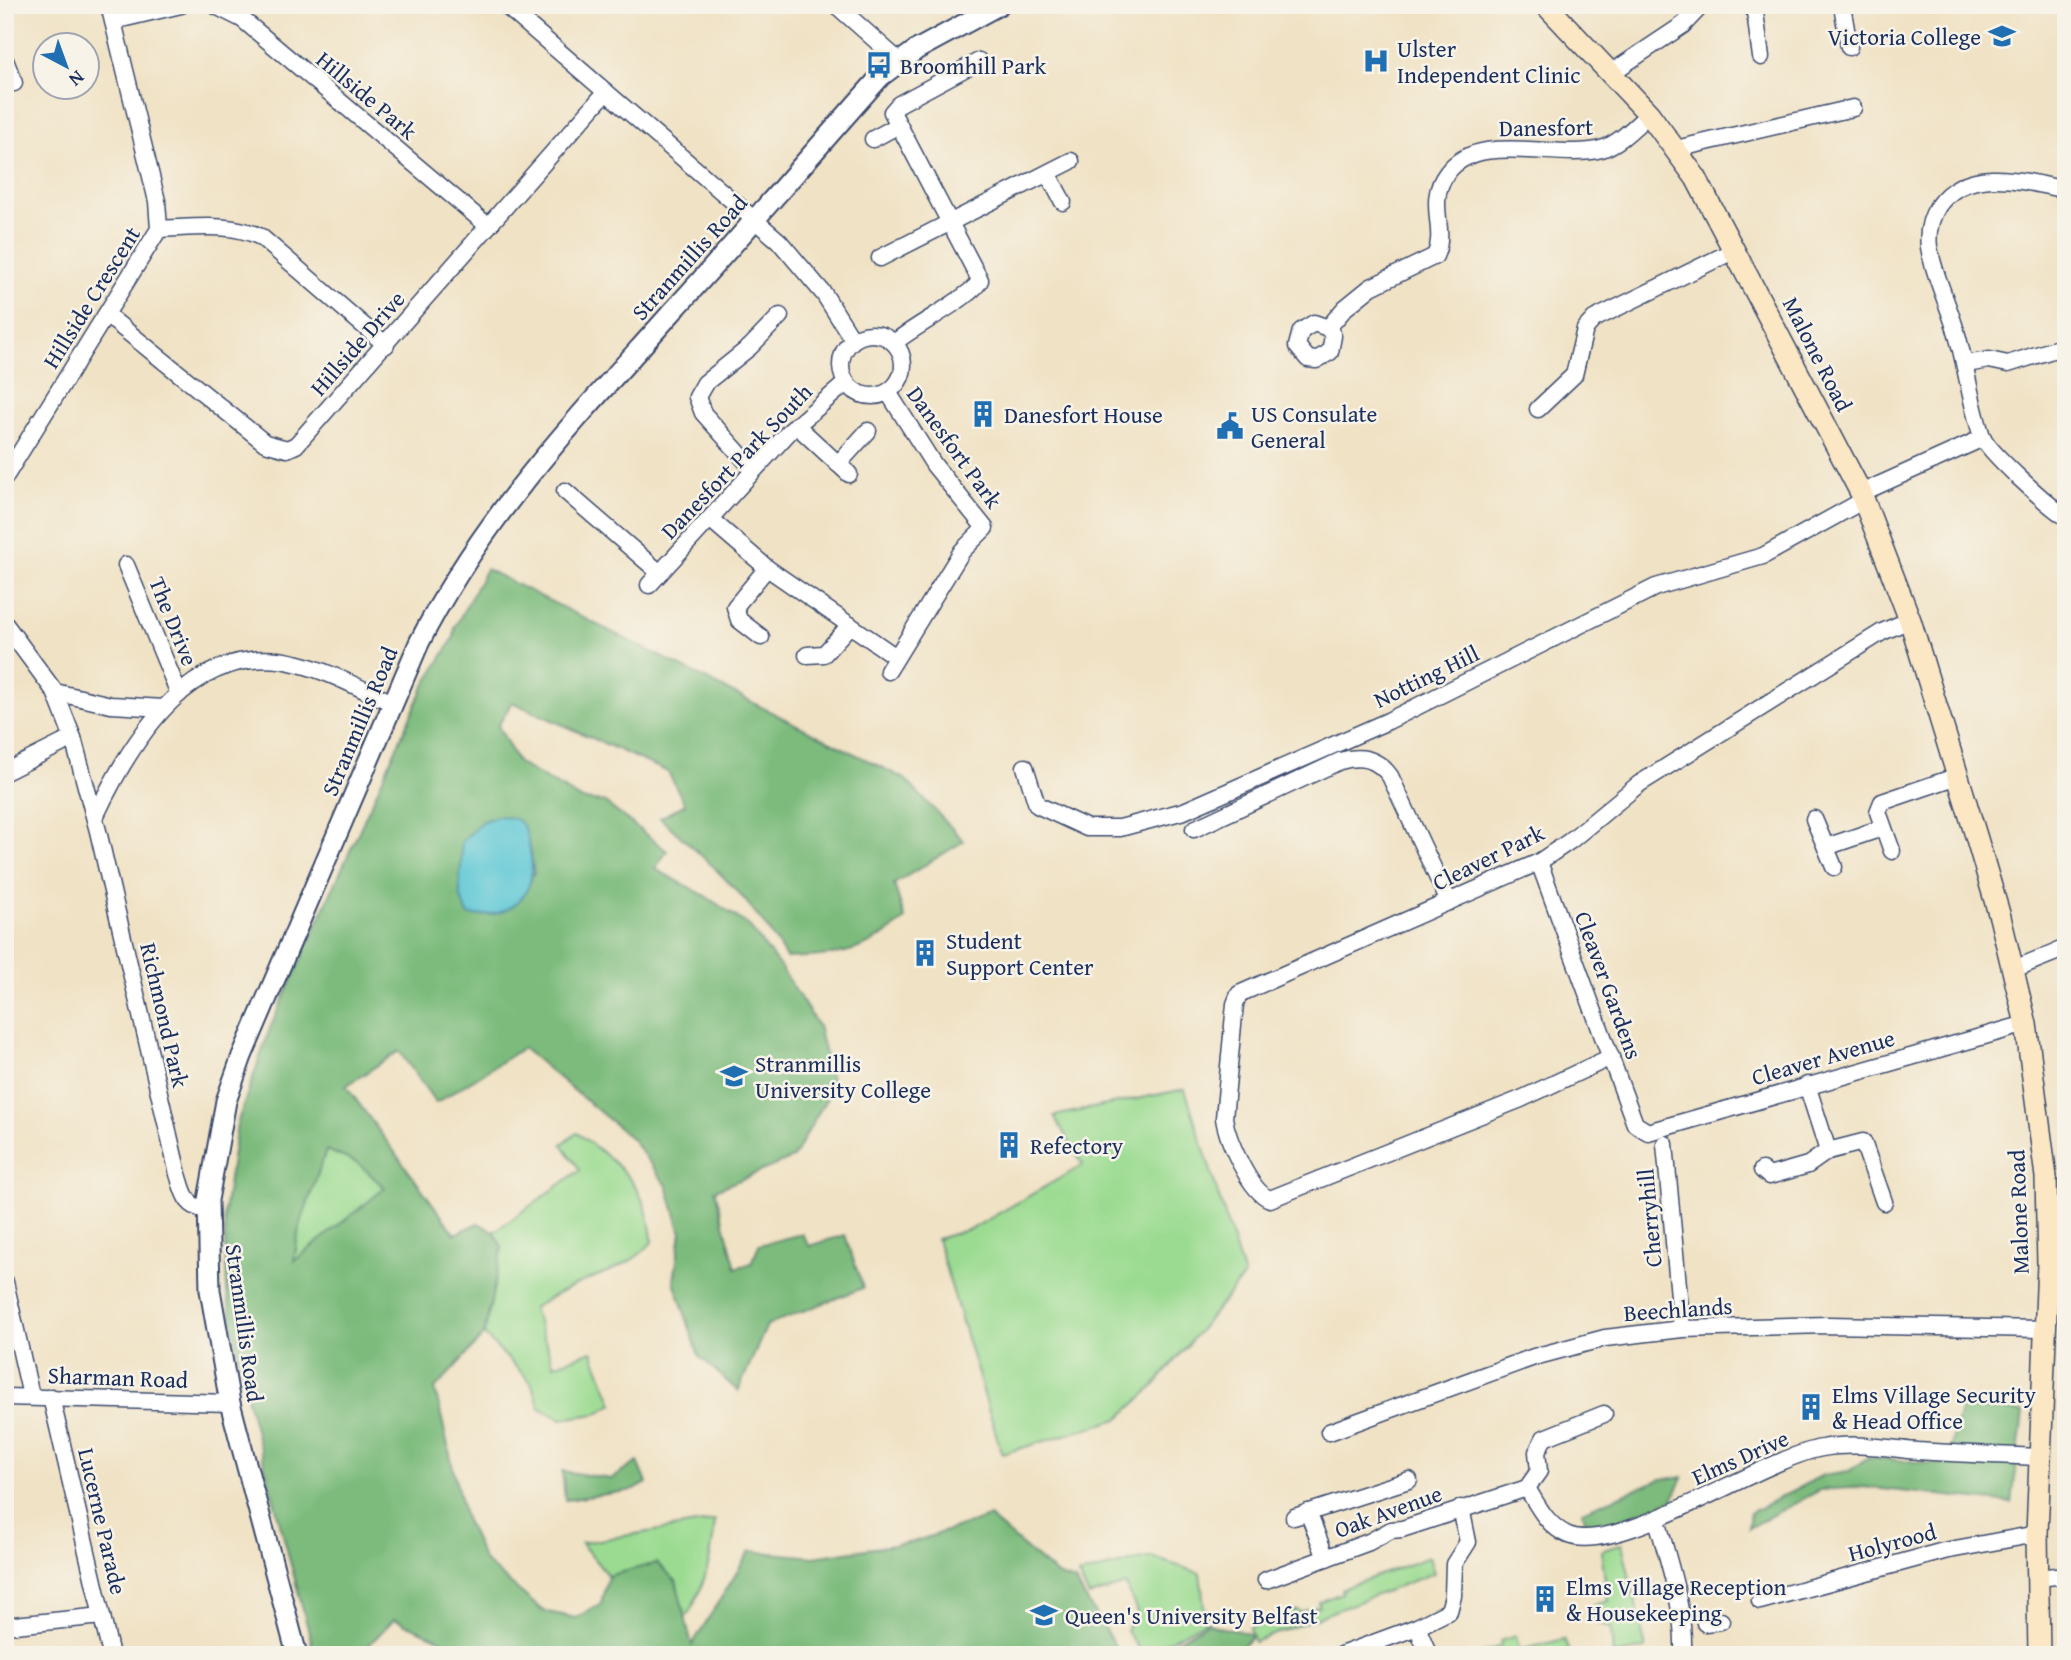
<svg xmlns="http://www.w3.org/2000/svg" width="2071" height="1660" viewBox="0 0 2071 1660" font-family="'Gentium Book Plus',serif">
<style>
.green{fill:#9bdb91;stroke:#5b8578;stroke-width:2}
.forest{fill:#7cbb7b;stroke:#4c756c;stroke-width:2;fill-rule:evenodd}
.water{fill:#5cc7d5;stroke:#3c7b9a;stroke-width:2}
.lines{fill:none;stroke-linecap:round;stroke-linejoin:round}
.minor-casing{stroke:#3b4a6d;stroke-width:19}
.tertiary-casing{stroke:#3b4a6d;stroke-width:23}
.secondary-casing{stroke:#3b4a6d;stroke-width:24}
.minor{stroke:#fff;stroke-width:16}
.tertiary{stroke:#fff;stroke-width:19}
.secondary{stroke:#fbe7c3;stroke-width:21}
.labels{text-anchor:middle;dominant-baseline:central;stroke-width:5;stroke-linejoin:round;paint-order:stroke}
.poi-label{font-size:23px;fill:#1b2f5e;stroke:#f7f3e8;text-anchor:start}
.street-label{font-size:23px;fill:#1b2f5e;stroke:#f7f3e8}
</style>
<rect width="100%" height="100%" fill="#f7f3e8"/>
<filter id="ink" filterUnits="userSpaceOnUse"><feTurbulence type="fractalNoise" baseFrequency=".0143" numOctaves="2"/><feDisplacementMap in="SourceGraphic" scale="14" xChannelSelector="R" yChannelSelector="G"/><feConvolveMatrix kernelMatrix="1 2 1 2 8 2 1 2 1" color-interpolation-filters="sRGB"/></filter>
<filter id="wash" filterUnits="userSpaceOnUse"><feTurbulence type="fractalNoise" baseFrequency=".00686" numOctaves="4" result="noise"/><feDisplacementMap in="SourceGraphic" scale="28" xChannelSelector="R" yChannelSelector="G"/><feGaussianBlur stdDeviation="1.57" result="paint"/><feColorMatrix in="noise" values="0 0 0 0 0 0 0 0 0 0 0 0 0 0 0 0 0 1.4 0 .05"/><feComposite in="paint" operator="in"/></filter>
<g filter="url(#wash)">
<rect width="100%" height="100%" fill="#f0e2c4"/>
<g class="green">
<polygon points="1185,1089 1244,1276 1153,1387 1118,1419 1002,1454 937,1239 973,1228 1083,1165 1054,1116"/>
<path d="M577 1133C618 1164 649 1185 652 1242 632 1267 599 1274 571 1287 558 1293 545 1301 533 1308L554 1365 592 1351 613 1404 596 1414 561 1419 540 1408 531 1382 484 1335 502 1248 494 1232 580 1170 562 1144Z"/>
<polygon points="326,1150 358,1163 386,1188 294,1262 299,1228"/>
<path d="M715 1521C712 1557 705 1588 685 1619L676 1581 657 1563 608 1576 581 1543Z"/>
<polygon points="1622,1544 1646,1649 1613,1655 1611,1627 1596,1623 1591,1606 1608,1601 1601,1551"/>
<polygon points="1151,1557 1200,1573 1204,1606 1210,1614 1207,1615 1208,1620 1143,1655 1126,1630 1137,1612 1126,1585 1089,1596 1078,1575"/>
<polygon points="1429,1557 1434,1573 1254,1642 1249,1628 1298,1610 1300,1613 1319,1606 1318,1602 1342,1593 1341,1589"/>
<polygon points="1516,1636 1520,1650 1564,1639 1571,1655 1478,1655 1501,1646 1500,1641"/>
</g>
<g class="forest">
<path d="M486 569 905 779 964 841 894 884 905 919C866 954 836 956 786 958 754 901 708 861 660 818L685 804 668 772 512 702 498 726 518 763 583 800 604 802 667 851 655 869 704 895 748 925 781 968 818 1026 833 1087 793 1158 715 1190 736 1268 752 1263 759 1245 802 1234 809 1246 845 1235 863 1288 767 1325 738 1391 699 1356 674 1281 681 1233 667 1186 631 1138 523 1048 436 1103 399 1051 346 1086 455 1234 478 1223 494 1232 502 1248 484 1335 435 1389 464 1516 484 1561 543 1611 576 1618 601 1603 608 1576 657 1563 676 1581 692 1645 750 1551 814 1557 913 1542 989 1517 1057 1575 1075 1581 1120 1654 1043 1655 1038 1647 1024 1655H476L394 1619 364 1650V1655H315L244 1388 227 1292 224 1213 237 1124 270 1028 423 689 454 637 455 627ZM497 816C531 821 529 845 534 874L459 878 463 860ZM326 1150 358 1163 385 1188 294 1261 299 1228Z"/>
<polygon points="1961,1406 2023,1412 2012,1503 1863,1487 1820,1490 1748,1528 1750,1513 1823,1475 1849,1471 1868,1457 1946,1465"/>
<polygon points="638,1462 647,1483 634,1490 565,1500 562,1471 611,1479"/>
<polygon points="1683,1477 1673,1500 1608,1524 1586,1522 1582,1511 1661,1479"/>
<path d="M1207 1623C1224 1631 1238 1628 1253 1636L1237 1651V1655H1155Z"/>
</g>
<path class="water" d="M497 816C506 817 516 817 522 825 527 831 529 844 530 851 539 895 511 919 469 915 451 887 465 873 461 843L481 822Z"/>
</g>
<g filter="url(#ink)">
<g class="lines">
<defs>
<g id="minor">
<polyline points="214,5 242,19 488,226"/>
<polyline points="505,5 779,241 824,294 853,340"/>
<polyline points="836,5 899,61"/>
<polyline points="1754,5 1761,57"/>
<polyline points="1842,5 1849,47"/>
<polyline points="113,21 181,5"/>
<polyline points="5,60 14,83"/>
<polyline points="1611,73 1683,25 1702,5"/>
<polyline points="873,139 899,125"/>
<polyline points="1676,149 1853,108"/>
<polyline points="1048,174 1063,202"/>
<path d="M2066 190C2024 181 1967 164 1938 206 1930 219 1927 232 1929 247 1934 275 1947 301 1955 328 1966 362 1970 403 1982 436 1988 452 2050 507 2066 517"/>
<path d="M159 229C193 228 230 222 261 237L386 345"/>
<polyline points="880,258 1071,161"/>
<polyline points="108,316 265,443 287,449 296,445 606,92"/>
<path d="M1328 328 1314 323 1301 331 1297 346 1308 359 1316 360 1330 352 1333 336 1328 328 1345 308 1371 287 1435 256C1448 229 1425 202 1447 173 1478 130 1557 161 1601 149 1619 144 1635 126 1649 114"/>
<circle cx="872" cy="365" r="31"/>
<path d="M894 343C912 327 975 295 980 280L892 112 899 104 979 61"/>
<polyline points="1966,364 1989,360 2008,364 2065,346"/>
<polyline points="888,392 934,465 985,528 962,551 888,671"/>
<polyline points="1538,409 1574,375 1585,329 1594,319 1735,250"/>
<polyline points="796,425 849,474"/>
<polyline points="838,464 868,431"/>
<polyline points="754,470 703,413 697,397 705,383 750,347 780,316"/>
<polyline points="5,477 159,229 157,201 109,5"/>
<polyline points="565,491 660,573"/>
<polyline points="1861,493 1983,438"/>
<polyline points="710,519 767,568 896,657"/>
<polyline points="126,565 179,694"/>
<polyline points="649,585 790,431 846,383"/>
<path d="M5 624 55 692 73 738 98 831 178 1174C184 1193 185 1207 207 1210"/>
<polyline points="761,637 739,620 735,607 767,568"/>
<polyline points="807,655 824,654 850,625"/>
<polyline points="55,692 111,705 164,708"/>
<polyline points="1025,767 1037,805 1087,828 1120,828 1184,811 1388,721 1656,587 1763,556 1864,500"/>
<polyline points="5,772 73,738"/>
<path d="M95 817C132 738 195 636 299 664 331 672 362 690 393 703"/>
<polyline points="1814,819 1834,867"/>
<path d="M1194 829 1340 761C1361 755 1377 758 1390 776L1449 902"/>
<polyline points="1826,847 1882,828"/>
<polyline points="1892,851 1878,812 1882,802 1958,776"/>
<polyline points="1539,862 1635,1124 1648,1132 2026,1024"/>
<polyline points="2014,969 2066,948"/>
<path d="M1611 1057 1521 1099 1270 1199C1250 1192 1227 1139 1224 1118L1235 1004 1239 994 1539 862 1570 841 1639 784 1882 632 1910 620"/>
<polyline points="1807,1085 1828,1151"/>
<polyline points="1665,1144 1682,1329"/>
<polyline points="1762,1170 1769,1176 1808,1165 1828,1151 1863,1142 1884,1202"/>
<polyline points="2048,1264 2066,1258"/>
<polyline points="5,1282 31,1396"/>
<polyline points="5,1397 230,1403"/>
<polyline points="51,1397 111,1655"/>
<polyline points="1329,1432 1534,1357 1605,1338 1682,1329 1828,1325 2046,1329"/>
<path d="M1527 1488C1538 1506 1547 1526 1568 1535 1619 1556 1763 1458 1822 1448 1854 1442 1887 1448 1918 1451 1959 1454 2000 1455 2040 1457"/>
<polyline points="1308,1512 1326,1558"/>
<polyline points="1294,1517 1409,1480"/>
<path d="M1657 1520C1669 1563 1685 1609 1683 1655"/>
<polyline points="2037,1578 2066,1575"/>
<polyline points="1266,1580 1369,1542 1391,1530 1402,1529 1527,1488 1539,1471 1537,1452 1544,1438 1604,1414"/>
<polyline points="1760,1601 1944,1551 2037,1534"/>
<polyline points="1705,1623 1721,1621"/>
<polyline points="5,1626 102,1616"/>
<polyline points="1417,1627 1429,1655"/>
<polyline points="1341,1655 1417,1627 1449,1611 1453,1596 1454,1564 1468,1542 1461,1508"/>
</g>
<path id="tertiary" d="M297 1655 230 1403 210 1290 208 1200 226 1101 242 1056 419 643C485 513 577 419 673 311 744 234 811 154 881 76L916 50 999 5"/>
<polyline id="secondary" points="1546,5 1649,114 1696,178 1861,493 1910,620 1977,839 2000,917 2026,1024 2046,1177 2048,1264 2037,1534 2039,1655"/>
</defs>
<use href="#minor" class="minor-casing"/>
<use href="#tertiary" class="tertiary-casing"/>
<use href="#secondary" class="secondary-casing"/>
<use href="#minor" class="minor"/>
<use href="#tertiary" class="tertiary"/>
<use href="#secondary" class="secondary"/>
</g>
</g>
<defs>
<symbol id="school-bare" viewBox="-9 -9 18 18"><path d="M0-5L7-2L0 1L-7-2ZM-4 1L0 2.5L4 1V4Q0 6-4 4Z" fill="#1f6fb2" stroke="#f7f3e8" stroke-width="2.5" paint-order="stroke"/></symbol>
<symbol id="hospital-bare" viewBox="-9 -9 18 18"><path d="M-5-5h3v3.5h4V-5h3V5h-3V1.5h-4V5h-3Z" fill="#1f6fb2" stroke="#f7f3e8" stroke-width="2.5" paint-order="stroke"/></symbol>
<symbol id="bus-bare" viewBox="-9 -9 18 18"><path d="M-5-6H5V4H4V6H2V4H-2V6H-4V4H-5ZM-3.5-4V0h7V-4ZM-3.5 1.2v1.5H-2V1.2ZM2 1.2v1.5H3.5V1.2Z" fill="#1f6fb2" stroke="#f7f3e8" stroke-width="2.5" paint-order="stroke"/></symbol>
<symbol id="building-bare" viewBox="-9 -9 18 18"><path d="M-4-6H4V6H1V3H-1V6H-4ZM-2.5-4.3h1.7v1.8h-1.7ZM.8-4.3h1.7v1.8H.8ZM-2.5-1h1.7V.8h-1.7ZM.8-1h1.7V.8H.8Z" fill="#1f6fb2" stroke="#f7f3e8" stroke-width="2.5" paint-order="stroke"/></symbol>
<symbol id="civic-bare" viewBox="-9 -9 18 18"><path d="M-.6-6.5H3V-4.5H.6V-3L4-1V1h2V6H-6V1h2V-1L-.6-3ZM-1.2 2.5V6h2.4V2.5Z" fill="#1f6fb2" stroke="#f7f3e8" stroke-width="2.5" paint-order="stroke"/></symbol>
<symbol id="university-bare" viewBox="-9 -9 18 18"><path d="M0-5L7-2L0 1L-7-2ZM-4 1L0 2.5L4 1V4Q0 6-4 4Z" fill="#1f6fb2" stroke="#f7f3e8" stroke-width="2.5" paint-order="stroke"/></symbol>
</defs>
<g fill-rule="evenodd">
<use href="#school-bare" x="1983" y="17" width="38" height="38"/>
<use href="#hospital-bare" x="1357" y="42" width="38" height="38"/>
<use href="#bus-bare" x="860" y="46" width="38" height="38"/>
<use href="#building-bare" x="964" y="395" width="38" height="38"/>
<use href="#civic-bare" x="1211" y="407" width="38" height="38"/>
<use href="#building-bare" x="906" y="934" width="38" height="38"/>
<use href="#university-bare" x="715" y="1057" width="38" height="38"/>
<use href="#building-bare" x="990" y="1126" width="38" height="38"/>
<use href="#building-bare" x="1792" y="1388" width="38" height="38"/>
<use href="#building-bare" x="1526" y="1580" width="38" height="38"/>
<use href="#university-bare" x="1025" y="1596" width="38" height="38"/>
</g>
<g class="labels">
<g class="poi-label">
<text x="1981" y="36" text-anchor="end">Victoria College</text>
<text x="1397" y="48">Ulster<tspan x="1397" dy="26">Independent Clinic</tspan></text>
<text x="900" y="65">Broomhill Park</text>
<text x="1251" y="413">US Consulate<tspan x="1251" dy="26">General</tspan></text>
<text x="1004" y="414">Danesfort House</text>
<text x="946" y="940">Student<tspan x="946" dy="26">Support Center</tspan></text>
<text x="755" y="1063">Stranmillis<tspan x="755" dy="26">University College</tspan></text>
<text x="1030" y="1145">Refectory</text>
<text x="1832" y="1394">Elms Village Security<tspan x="1832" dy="26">&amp; Head Office</tspan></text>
<text x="1566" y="1586">Elms Village Reception<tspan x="1566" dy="26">&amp; Housekeeping</tspan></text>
<text x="1065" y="1615">Queen's University Belfast</text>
</g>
<g class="street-label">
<text transform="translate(367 95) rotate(40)">Hillside Park</text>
<text transform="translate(1546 127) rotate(-1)">Danesfort</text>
<text transform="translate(689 257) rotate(-48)">Stranmillis Road</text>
<text transform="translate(91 297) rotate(-58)">Hillside Crescent</text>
<text transform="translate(357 343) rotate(-49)">Hillside Drive</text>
<text transform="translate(1818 354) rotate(63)">Malone Road</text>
<text transform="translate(955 447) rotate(54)">Danesfort Park</text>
<text transform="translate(736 461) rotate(-46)">Danesfort Park South</text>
<text transform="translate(174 621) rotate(68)">The Drive</text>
<text transform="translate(1426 676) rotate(-26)">Notting Hill</text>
<text transform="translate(359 721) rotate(-67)">Stranmillis Road</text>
<text transform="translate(1488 857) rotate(-26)">Cleaver Park</text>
<text transform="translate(1609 985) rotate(70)">Cleaver Gardens</text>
<text transform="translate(165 1015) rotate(77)">Richmond Park</text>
<text transform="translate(1823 1057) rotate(-16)">Cleaver Avenue</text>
<text transform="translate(2018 1212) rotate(-92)">Malone Road</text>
<text transform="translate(1649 1218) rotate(-95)">Cherryhill</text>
<text transform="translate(1678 1309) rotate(-4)">Beechlands</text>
<text transform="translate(245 1323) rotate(82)">Stranmillis Road</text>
<text transform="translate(118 1377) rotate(2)">Sharman Road</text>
<text transform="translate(1740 1457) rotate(-24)">Elms Drive</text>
<text transform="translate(1388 1511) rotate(-20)">Oak Avenue</text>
<text transform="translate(103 1521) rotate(77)">Lucerne Parade</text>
<text transform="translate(1892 1542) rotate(-15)">Holyrood</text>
</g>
</g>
<rect width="2071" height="1660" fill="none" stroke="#f7f3e8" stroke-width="28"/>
<g transform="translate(66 66) rotate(139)"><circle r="33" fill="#f7f3e8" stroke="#9fa5b1" stroke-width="2"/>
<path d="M0-5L12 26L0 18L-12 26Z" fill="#1f6fb2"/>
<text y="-10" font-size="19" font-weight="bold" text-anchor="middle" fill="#1b2f5e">N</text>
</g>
</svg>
